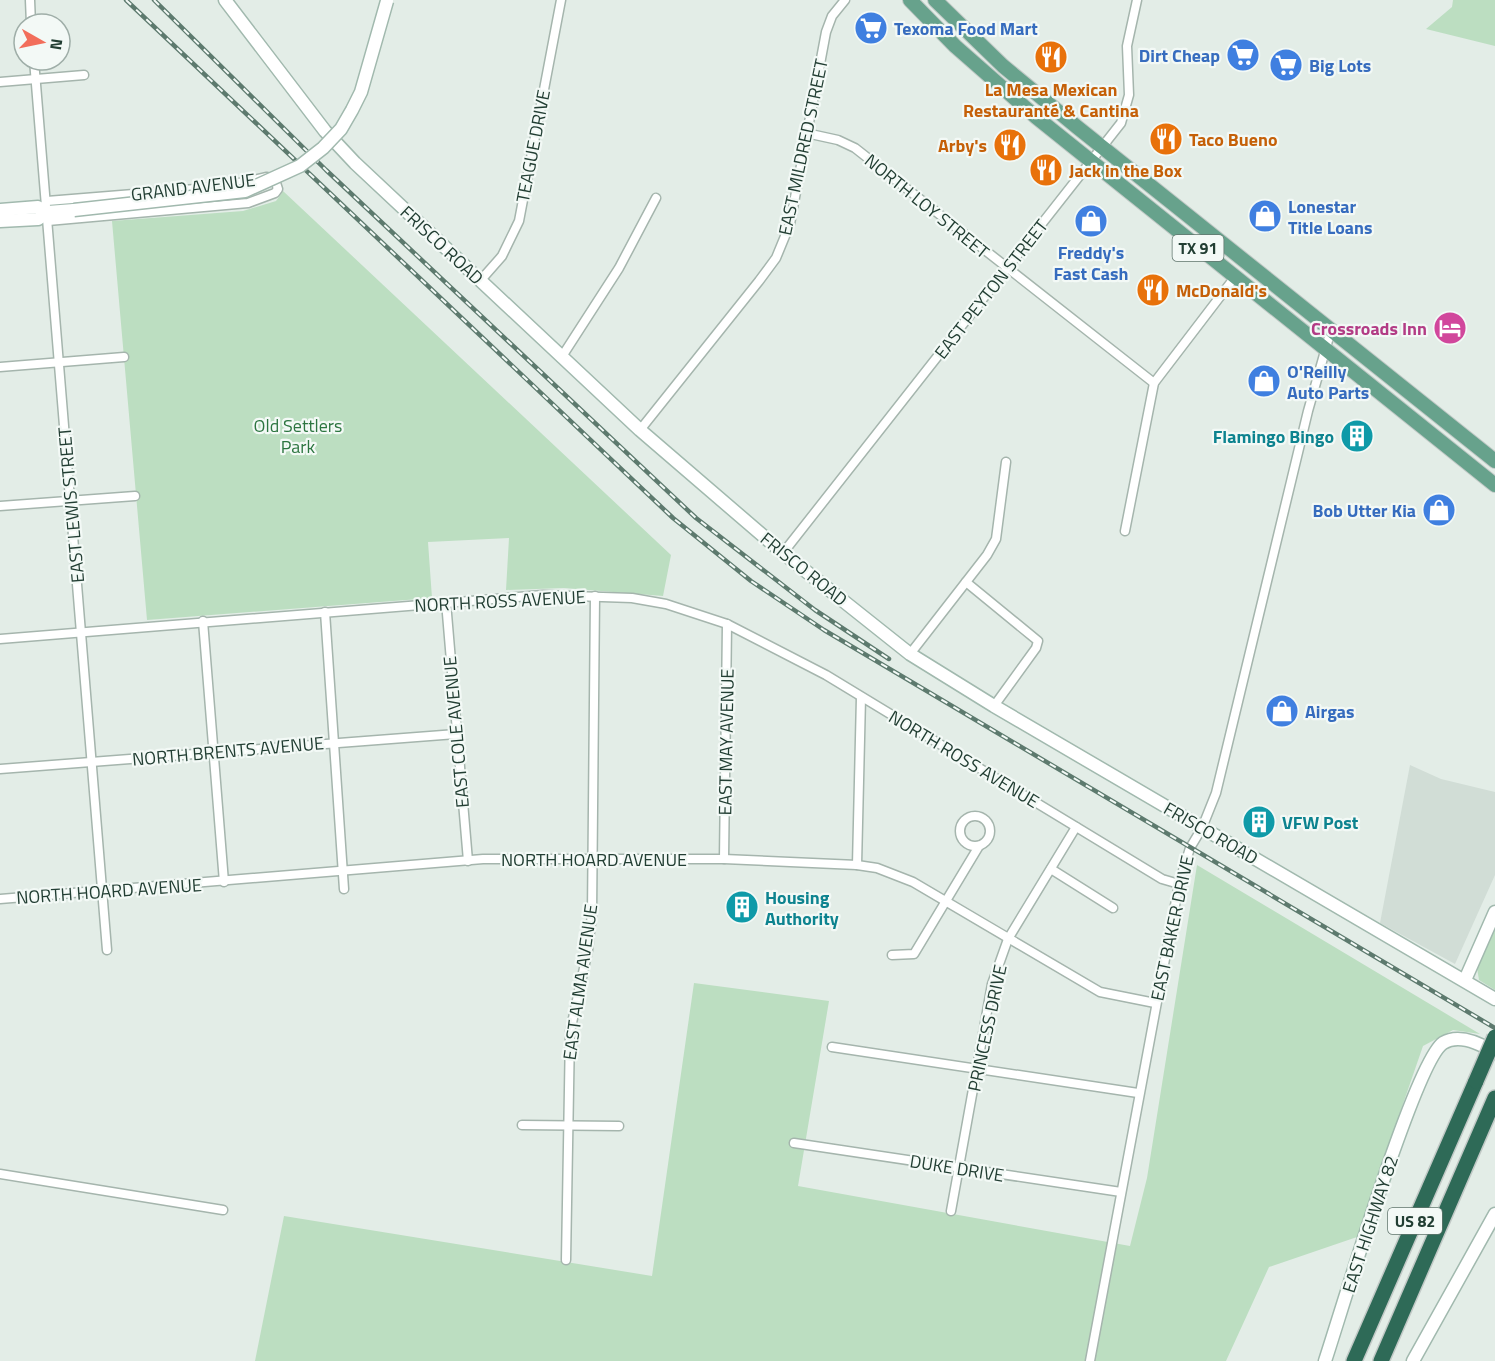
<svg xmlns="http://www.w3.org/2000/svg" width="1495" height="1361" viewBox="0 0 1495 1361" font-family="'Titillium Web',sans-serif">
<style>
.built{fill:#d1ddd6}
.green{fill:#bcdec1}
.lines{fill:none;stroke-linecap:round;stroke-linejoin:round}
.street-casing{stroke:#a5b5ad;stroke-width:11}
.secondary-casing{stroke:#a1b9ae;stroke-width:15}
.primary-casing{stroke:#c1c9c6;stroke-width:16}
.highway-casing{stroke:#c1c9c6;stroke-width:18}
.street{stroke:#fff;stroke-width:8}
.secondary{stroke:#fff;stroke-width:12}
.primary{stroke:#67a28c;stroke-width:14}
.highway{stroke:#2e6a57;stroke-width:15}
.rail-casing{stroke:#5d7a6e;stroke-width:4.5}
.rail{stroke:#f3f9f6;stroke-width:2;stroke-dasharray:7;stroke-linecap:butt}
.secondary-bridge-casing{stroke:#a1b9ae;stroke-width:15;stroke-linecap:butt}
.highway-bridge-casing{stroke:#c1c9c6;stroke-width:18;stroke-linecap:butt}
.secondary-bridge{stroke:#fff;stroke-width:12}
.highway-bridge{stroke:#2e6a57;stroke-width:15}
.labels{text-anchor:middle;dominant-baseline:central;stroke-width:4.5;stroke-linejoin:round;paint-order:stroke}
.shield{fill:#f3f9f6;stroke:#61766e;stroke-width:1.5}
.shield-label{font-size:16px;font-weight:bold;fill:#223e33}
.shop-label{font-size:18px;font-weight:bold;fill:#366cbe;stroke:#f3f9f6;text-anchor:start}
.food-label{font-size:18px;font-weight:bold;fill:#c56008;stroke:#f3f9f6;text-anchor:start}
.street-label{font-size:18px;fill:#223e33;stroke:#f3f9f6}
.hotel-label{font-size:18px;font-weight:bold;fill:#b23c85;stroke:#f3f9f6;text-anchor:end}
.park-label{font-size:18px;fill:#2c7540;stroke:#f3f9f6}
.culture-label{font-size:18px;font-weight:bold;fill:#0d838f;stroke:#f3f9f6;text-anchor:start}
</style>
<rect width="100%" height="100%" fill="#e3ede7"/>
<polygon class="built" points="1410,765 1441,779 1495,792 1495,875 1455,964 1380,923"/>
<g class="green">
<polygon points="1453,0 1495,0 1495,46 1426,29 1452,7"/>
<polygon points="283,191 671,555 663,596 564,588 506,590 509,538 428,542 432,598 147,620 112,221 243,211 276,201"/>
<polygon points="1197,865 1480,1034 1453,1030 1423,1046 1357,1237 1269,1267 1226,1361 255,1361 284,1216 652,1276 694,983 829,1001 798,1186 1130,1246 1147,1178"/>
<polygon points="1495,928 1495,990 1479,980 1477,968"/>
</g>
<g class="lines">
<defs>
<g id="street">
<polyline points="30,0 31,24"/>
<polyline points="34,60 107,950"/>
<polyline points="0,82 84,75"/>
<polyline points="806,133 838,140 855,148 1154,383"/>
<polyline points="47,201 220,187 267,177 276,183 278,189 275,193 248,203 48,221"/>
<polyline points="480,281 502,256 519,221 561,0"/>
<polyline points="561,358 619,268 656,198"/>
<polyline points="0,367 124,357"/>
<polyline points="640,430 759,281 776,258 790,224 826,32 832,16 845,0"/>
<polyline points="0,506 135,496"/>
<polyline points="1125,531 1154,383 1235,277"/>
<polyline points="783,553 1121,123 1129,95 1127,46 1137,0"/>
<polyline points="966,582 1038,641 1036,648 994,706"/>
<polyline points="446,602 468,861"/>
<polyline points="325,612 344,889"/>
<polyline points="203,621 224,882"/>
<polyline points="0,639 543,595 632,598 666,604 727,624 826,675 1162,879 1179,884"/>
<polyline points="910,654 987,555 996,539 1006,462"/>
<polyline points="0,769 456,734"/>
<circle cx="975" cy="831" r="15"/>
<polyline points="724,859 727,624"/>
<polyline points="857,865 861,697"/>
<polyline points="1051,869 1113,908"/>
<polyline points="0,899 483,859 724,859 857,865 877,868 913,882 1100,992 1155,1003"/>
<polyline points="892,955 914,954 979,846"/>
<polyline points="832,1047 1138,1093"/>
<polyline points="522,1125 619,1126"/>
<polyline points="794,1143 1121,1192"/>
<polyline points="0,1174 223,1210"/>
<polyline points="951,1211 992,984 1008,939 1076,827"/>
<polyline points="566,1260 570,1032 588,950 592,914 595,596"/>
<polyline points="1090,1361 1179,884 1190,848 1202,828 1216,793 1308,411 1331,330"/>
</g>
<g id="secondary">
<polyline points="225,0 325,131 355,163 640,430 783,553 910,654 994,706 1495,999"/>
<polyline points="0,210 38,207 48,212"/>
<polyline points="0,221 38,219 48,212 74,210"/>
<polyline points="1465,980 1495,912"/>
<path d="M1325 1361C1341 1313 1415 1062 1443 1043 1460 1033 1481 1044 1495 1053"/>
<polyline points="1413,1361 1495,1214"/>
</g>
<g id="primary">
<polyline points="910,0 955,46 1036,117 1495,485"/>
<polyline points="935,0 1003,66 1077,127 1495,461"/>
</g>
<g id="highway">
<polyline points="1354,1361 1476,1081"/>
<polyline points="1381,1361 1495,1098"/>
</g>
</defs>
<use href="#street" class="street-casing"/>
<use href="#secondary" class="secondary-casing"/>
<use href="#primary" class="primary-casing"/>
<use href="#highway" class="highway-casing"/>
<use href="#street" class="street"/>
<use href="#secondary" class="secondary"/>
<use href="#primary" class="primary"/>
<use href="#highway" class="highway"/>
<defs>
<g id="rail">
<polyline points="126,0 673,518 751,581 824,630 1495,1028"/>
<polyline points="154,0 326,170 696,518 815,610 889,659"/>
</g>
</defs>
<use href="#rail" class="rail-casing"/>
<use href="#rail" class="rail"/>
<defs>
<polyline id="secondary-bridge" points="74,210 245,191 300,166 323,148 341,129 352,110 361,92 387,1"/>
<polyline id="highway-bridge" points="1476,1081 1495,1037"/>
</defs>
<use href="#secondary-bridge" class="secondary-bridge-casing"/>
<use href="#highway-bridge" class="highway-bridge-casing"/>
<use href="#secondary-bridge" class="secondary-bridge"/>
<use href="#highway-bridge" class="highway-bridge"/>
</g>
<defs>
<symbol id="supermarket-disc" viewBox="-11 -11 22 22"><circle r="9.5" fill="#3f7fe0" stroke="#f3f9f6"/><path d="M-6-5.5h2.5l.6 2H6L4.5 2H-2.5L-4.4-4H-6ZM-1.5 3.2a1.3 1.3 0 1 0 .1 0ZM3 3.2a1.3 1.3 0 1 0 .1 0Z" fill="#fff"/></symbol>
<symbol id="restaurant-disc" viewBox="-11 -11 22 22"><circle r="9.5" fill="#e8710a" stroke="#f3f9f6"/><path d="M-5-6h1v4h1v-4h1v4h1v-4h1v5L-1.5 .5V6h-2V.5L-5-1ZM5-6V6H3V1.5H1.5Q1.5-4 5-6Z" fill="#fff"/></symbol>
<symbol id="shop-disc" viewBox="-11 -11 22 22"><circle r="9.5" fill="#3f7fe0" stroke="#f3f9f6"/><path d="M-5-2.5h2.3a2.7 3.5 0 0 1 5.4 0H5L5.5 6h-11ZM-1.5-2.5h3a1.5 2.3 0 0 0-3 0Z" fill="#fff"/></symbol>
<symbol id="hotel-disc" viewBox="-11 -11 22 22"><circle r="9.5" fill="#d1479c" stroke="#f3f9f6"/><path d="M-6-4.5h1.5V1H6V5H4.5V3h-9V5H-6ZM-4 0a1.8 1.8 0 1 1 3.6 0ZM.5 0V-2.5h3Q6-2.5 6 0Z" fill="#fff"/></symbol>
<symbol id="building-disc" viewBox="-11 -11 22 22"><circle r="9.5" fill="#0f9aa8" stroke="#f3f9f6"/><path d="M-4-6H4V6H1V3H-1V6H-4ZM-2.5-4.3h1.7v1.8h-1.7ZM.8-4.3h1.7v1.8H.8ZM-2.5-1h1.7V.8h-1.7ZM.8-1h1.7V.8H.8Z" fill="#fff"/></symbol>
</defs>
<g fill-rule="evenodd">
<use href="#supermarket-disc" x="852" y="9" width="38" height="38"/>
<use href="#supermarket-disc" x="1224" y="36" width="38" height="38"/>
<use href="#restaurant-disc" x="1032" y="38" width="38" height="38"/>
<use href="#supermarket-disc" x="1267" y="46" width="38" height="38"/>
<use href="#restaurant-disc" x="1147" y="120" width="38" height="38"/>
<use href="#restaurant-disc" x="991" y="126" width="38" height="38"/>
<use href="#restaurant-disc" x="1027" y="151" width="38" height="38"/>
<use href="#shop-disc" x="1246" y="197" width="38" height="38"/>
<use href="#shop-disc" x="1072" y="202" width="38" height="38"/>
<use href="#restaurant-disc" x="1134" y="271" width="38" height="38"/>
<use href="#hotel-disc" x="1431" y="309" width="38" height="38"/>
<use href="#shop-disc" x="1245" y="362" width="38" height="38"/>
<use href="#building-disc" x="1338" y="417" width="38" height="38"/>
<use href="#shop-disc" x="1420" y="491" width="38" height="38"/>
<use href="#shop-disc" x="1263" y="692" width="38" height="38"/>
<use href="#building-disc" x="1240" y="803" width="38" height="38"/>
<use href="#building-disc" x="723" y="888" width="38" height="38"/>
</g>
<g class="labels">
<g class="shield">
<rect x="1172.5" y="235" width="51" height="26" rx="4.5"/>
<rect x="1388" y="1208" width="54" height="26" rx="4.5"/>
</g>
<g class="shield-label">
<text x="1198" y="248">TX 91</text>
<text x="1415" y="1221">US 82</text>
</g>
<g class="shop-label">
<text x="894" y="28">Texoma Food Mart</text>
<text x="1220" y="55" text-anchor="end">Dirt Cheap</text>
<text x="1309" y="65">Big Lots</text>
<text x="1288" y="206">Lonestar<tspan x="1288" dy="21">Title Loans</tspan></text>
<text x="1091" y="252" text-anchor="middle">Freddy's<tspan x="1091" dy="21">Fast Cash</tspan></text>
<text x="1287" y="371">O'Reilly<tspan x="1287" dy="21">Auto Parts</tspan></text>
<text x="1416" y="510" text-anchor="end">Bob Utter Kia</text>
<text x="1305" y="711">Airgas</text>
</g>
<g class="food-label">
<text x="1051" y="89" text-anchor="middle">La Mesa Mexican<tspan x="1051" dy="21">Restauranté &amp; Cantina</tspan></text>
<text x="1189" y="139">Taco Bueno</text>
<text x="987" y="145" text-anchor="end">Arby's</text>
<text x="1069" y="170">Jack in the Box</text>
<text x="1176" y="290">McDonald's</text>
</g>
<g class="street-label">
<text transform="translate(533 146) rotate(-79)">TEAGUE DRIVE</text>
<text transform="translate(803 147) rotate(-78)">EAST MILDRED STREET</text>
<text transform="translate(193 187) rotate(-7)">GRAND AVENUE</text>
<text transform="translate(927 206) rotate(39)">NORTH LOY STREET</text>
<text transform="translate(442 245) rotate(43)">FRISCO ROAD</text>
<text transform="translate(991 289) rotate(-52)">EAST PEYTON STREET</text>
<text transform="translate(71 505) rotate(-95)">EAST LEWIS STREET</text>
<text transform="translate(804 569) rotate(39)">FRISCO ROAD</text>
<text transform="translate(500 601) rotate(-3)">NORTH ROSS AVENUE</text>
<text transform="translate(456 732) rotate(-95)">EAST COLE AVENUE</text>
<text transform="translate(726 742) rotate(-89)">EAST MAY AVENUE</text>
<text transform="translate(228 751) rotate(-5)">NORTH BRENTS AVENUE</text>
<text transform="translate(964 759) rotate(31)">NORTH ROSS AVENUE</text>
<text transform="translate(1211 833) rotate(30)">FRISCO ROAD</text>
<text x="594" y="859">NORTH HOARD AVENUE</text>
<text transform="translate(109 891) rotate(-4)">NORTH HOARD AVENUE</text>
<text transform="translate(1172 928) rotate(-78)">EAST BAKER DRIVE</text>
<text transform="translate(580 982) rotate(-82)">EAST ALMA AVENUE</text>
<text transform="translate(987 1028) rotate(-78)">PRINCESS DRIVE</text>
<text transform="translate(957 1168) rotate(9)">DUKE DRIVE</text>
<text transform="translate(1370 1224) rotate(-72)">EAST HIGHWAY 82</text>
</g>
<g class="hotel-label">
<text x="1427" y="328">Crossroads Inn</text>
</g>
<g class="park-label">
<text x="298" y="425">Old Settlers<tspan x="298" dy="21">Park</tspan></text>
</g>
<g class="culture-label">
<text x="1334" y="436" text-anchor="end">Flamingo Bingo</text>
<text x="1282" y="822">VFW Post</text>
<text x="765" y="897">Housing<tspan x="765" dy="21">Authority</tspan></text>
</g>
</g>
<g transform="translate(42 42) rotate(99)"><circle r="28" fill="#f3f9f6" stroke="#9faea8" stroke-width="1.5"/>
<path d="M0-4.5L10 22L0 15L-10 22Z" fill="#f26e5b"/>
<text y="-9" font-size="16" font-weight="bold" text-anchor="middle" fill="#223e33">N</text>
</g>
</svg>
